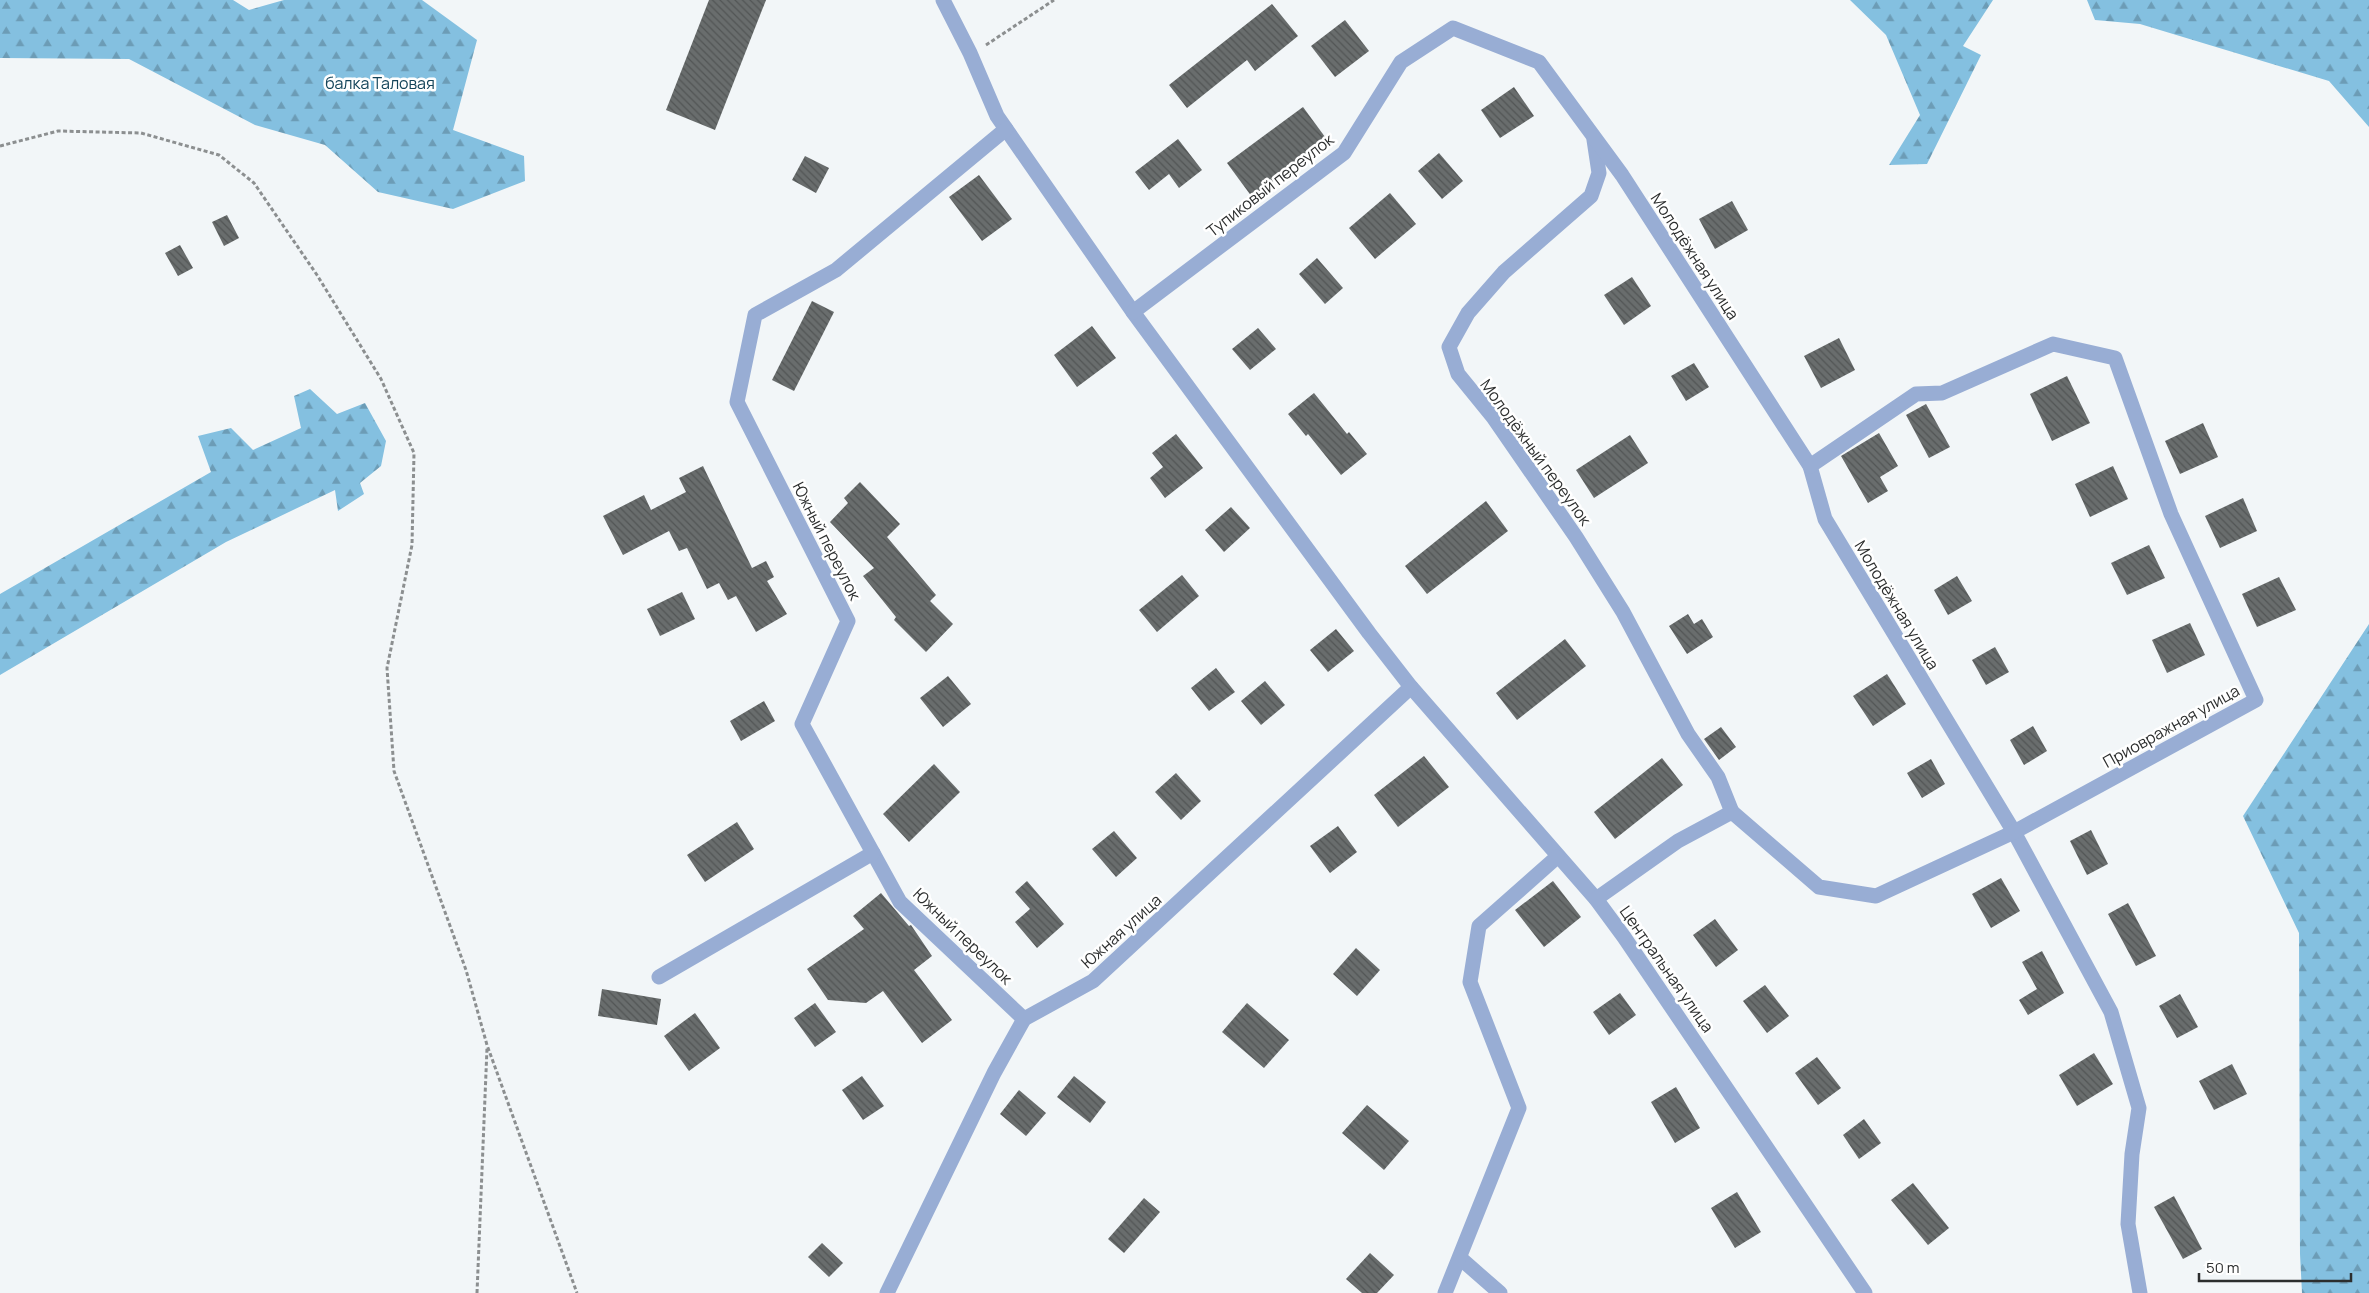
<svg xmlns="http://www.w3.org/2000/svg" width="2369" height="1293" viewBox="0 0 2369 1293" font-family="Manrope,sans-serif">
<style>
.forest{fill:url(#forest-firs)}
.building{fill:url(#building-back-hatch)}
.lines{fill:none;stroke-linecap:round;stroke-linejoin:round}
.path{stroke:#8c8f90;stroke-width:3;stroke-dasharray:4 2.5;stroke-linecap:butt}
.minor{stroke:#98add4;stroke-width:15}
.labels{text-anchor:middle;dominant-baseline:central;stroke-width:5;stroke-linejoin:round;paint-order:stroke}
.park-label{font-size:16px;fill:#13445a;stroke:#fff}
.street-label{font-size:16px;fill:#2c2e2e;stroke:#fff}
</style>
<defs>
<pattern id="forest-firs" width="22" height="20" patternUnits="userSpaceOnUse" patternTransform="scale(1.25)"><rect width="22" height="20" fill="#84c0e0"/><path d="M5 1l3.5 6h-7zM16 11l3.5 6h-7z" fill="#6c9cb6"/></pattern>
<pattern id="building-back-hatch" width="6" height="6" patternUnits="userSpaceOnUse" patternTransform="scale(1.25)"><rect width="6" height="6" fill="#696d6d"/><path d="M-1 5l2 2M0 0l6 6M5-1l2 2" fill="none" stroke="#525555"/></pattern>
</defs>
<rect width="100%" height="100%" fill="#f2f6f8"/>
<g class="forest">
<polygon points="0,0 233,0 249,10 284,0 422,0 477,40 453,130 524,156 525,181 453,209 378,192 325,145 255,125 129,59 0,58"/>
<polygon points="1850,0 1993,0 1963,46 1981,55 1927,164 1889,165 1920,115 1886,35"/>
<polygon points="2087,0 2369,0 2369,127 2329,81 2140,24 2095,20"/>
<polygon points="310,389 337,414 365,403 386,441 381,466 360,483 364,494 338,511 335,490 226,542 0,675 0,594 211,472 198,436 231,428 253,450 301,428 294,396"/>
<polygon points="2369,624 2369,1293 2302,1293 2300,1254 2299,933 2243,816"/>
</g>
<g class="building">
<polygon points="709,0 766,0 715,130 666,110"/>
<polygon points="1272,4 1298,36 1255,71 1247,60 1187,108 1169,85"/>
<polygon points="1345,20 1369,51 1335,77 1311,46"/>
<polygon points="1514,87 1534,116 1500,138 1481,110"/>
<polygon points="1303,107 1328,141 1252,197 1227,163"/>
<polygon points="1178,139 1202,170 1179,188 1169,174 1149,190 1135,172"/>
<polygon points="1439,153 1463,181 1442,199 1418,171"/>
<polygon points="805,156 829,168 816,193 792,180"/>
<polygon points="979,175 1012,219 982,241 949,197"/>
<polygon points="1390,193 1416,224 1375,259 1349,228"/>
<polygon points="1732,201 1748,230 1715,249 1699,219"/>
<polygon points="227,215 239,238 224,246 212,222"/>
<polygon points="180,245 193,268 178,276 165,253"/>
<polygon points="1317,258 1343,288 1325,304 1299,274"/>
<polygon points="1632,277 1651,306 1624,325 1604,295"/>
<polygon points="812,301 834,312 794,391 772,380"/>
<polygon points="1092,326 1116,358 1077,387 1054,355"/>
<polygon points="1258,328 1276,349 1250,370 1232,349"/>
<polygon points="1839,338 1855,370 1821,388 1804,356"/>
<polygon points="1694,363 1709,387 1686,401 1671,376"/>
<polygon points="2067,376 2090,423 2052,441 2030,394"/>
<polygon points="1314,393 1347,434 1349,432 1367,454 1341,475 1308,434 1306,436 1288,414"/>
<polygon points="1926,404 1950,447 1929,458 1906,415"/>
<polygon points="2203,423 2218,457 2180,474 2165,441"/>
<polygon points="1879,433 1898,466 1880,477 1888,491 1868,503 1841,456"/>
<polygon points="1176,434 1203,468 1165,498 1150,478 1163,467 1152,453"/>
<polygon points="1630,435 1648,463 1594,498 1576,470"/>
<polygon points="703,466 752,568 766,561 774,577 767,581 787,614 756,632 736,596 728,600 719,583 707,589 687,548 679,551 669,531 623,555 603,516 644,495 651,510 686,492 679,478"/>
<polygon points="2113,466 2128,499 2090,517 2075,484"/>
<polygon points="860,482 900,524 887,537 936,595 930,601 953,624 926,652 894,620 896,617 863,576 874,568 830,522 848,503 844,498"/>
<polygon points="2243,498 2257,531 2220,548 2205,516"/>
<polygon points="1486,501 1508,531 1427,594 1405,566"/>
<polygon points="1231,507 1250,528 1224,552 1205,530"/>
<polygon points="2149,545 2165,578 2127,595 2111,563"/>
<polygon points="1182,575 1199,596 1157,632 1139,610"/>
<polygon points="1957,576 1972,601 1948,615 1934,590"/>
<polygon points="2279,577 2296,610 2257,627 2242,594"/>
<polygon points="682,592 695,619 660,636 647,609"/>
<polygon points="1688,614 1694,624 1702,619 1713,637 1687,654 1669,626"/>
<polygon points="2190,623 2205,655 2167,673 2152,640"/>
<polygon points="1336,629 1354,651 1328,672 1310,650"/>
<polygon points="1565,639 1586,666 1517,720 1496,693"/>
<polygon points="1995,647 2009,672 1986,685 1972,660"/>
<polygon points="1216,668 1235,692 1209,711 1191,688"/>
<polygon points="1887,674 1906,704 1873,726 1853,696"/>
<polygon points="948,676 971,704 943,727 920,698"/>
<polygon points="1265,681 1285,705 1261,725 1241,701"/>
<polygon points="764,701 775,721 741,741 730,721"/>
<polygon points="2033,726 2047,751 2024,765 2010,740"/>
<polygon points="1721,727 1736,747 1719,760 1704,739"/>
<polygon points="1424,756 1449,787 1398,827 1374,795"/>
<polygon points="1662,758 1683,785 1615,839 1594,812"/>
<polygon points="1931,759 1945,784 1922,798 1907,773"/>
<polygon points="934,764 960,792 909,842 883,814"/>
<polygon points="1176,773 1201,801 1181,820 1155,792"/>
<polygon points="737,822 754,849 705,882 687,855"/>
<polygon points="1338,826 1357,852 1330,873 1310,846"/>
<polygon points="2091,830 2108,864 2087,875 2070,841"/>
<polygon points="1114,831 1137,858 1116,877 1092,849"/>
<polygon points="2001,878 2020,911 1991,928 1972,894"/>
<polygon points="1027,881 1064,924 1037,948 1015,922 1030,909 1015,892"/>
<polygon points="1553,881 1581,917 1544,947 1515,910"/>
<polygon points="881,893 909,926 911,925 932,956 914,970 952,1020 922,1043 883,991 866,1003 828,1000 807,969 864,929 853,916"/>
<polygon points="2128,903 2156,956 2136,966 2108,914"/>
<polygon points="1715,919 1738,950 1716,967 1693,935"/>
<polygon points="1356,948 1380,970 1357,996 1333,974"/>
<polygon points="2042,951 2064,993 2028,1015 2019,1000 2037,989 2022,962"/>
<polygon points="1765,985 1789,1016 1767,1033 1743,1001"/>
<polygon points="602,989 661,999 657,1025 598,1016"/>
<polygon points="1620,993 1636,1015 1609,1035 1593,1012"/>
<polygon points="2180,994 2198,1027 2177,1038 2159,1006"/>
<polygon points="815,1003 836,1032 815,1047 794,1018"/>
<polygon points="1247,1003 1289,1040 1264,1068 1222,1032"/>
<polygon points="695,1013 720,1048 689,1071 664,1036"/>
<polygon points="2094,1053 2113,1084 2077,1106 2059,1075"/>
<polygon points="1817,1057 1841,1088 1818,1105 1795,1073"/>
<polygon points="2232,1064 2247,1094 2214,1110 2199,1081"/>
<polygon points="862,1076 884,1106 863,1120 842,1090"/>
<polygon points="1074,1076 1106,1102 1090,1123 1057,1097"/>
<polygon points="1676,1087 1700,1128 1675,1143 1651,1102"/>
<polygon points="1019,1090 1046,1113 1026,1136 1000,1114"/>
<polygon points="1367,1105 1409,1141 1384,1170 1342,1133"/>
<polygon points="1864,1119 1881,1143 1859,1159 1843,1135"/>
<polygon points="1913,1183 1949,1228 1928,1245 1891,1200"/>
<polygon points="1737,1192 1761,1232 1735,1248 1711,1208"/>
<polygon points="2174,1196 2202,1249 2183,1259 2154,1207"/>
<polygon points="1144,1198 1160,1212 1124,1253 1108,1239"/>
<polygon points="822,1243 843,1263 829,1277 808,1257"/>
<polygon points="1370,1253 1394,1275 1377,1293 1362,1293 1346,1279"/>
</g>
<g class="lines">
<g class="path">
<polyline points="986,45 1054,0"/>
<polyline points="0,146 58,131 141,133 219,155 254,183 317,275 381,379 414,453 412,545 387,668 394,771 466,970 487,1045 577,1293"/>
<polyline points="477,1293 487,1048"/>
</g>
<g class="minor">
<polyline points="943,0 970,53 997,116 1133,312 1369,633 1411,687 1596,899 1624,937 1865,1293"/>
<polyline points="1006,129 836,270 755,315 737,402 848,621 802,724 900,902 1024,1019"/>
<polyline points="1594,140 1599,173 1591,196 1504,272 1468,313 1449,347 1458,374 1493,417 1576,537 1623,612 1688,734 1718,777 1732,812"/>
<polyline points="1133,312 1344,153 1401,62 1453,28 1539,62 1622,175 1810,466 1825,519 2014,832 2111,1012 2139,1108 2132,1154 2128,1224 2140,1293"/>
<polyline points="1596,899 1678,841 1732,812 1819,887 1876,896 2014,832 2256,700 2171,514 2115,358 2053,344 1942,393 1916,394 1810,466"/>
<polyline points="659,977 873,853"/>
<polyline points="1460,1258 1500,1293"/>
<polyline points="887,1293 994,1073 1024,1019 1093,981 1411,687"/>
<polyline points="1445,1293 1519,1108 1470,982 1479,926 1557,857"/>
</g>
</g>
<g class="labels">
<g class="park-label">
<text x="380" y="83">балка Таловая</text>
</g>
<g class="street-label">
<text transform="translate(1270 185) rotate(-38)">Тупиковый переулок</text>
<text transform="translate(1695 256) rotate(57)">Молодёжная улица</text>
<text transform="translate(1536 452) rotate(54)">Молодёжный переулок</text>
<text transform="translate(827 541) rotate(63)">Южный переулок</text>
<text transform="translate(1897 605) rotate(59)">Молодёжная улица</text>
<text transform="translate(2171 726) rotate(-29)">Приовражная улица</text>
<text transform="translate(1121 931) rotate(-42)">Южная улица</text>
<text transform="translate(963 936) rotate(44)">Южный переулок</text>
<text transform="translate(1667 969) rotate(55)">Центральная улица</text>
</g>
</g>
<path d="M2199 1273v8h152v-8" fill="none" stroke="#2c2e2e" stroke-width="2.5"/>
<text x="2206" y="1273" font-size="15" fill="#2c2e2e" stroke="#ffffff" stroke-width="4" paint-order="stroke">50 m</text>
</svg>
